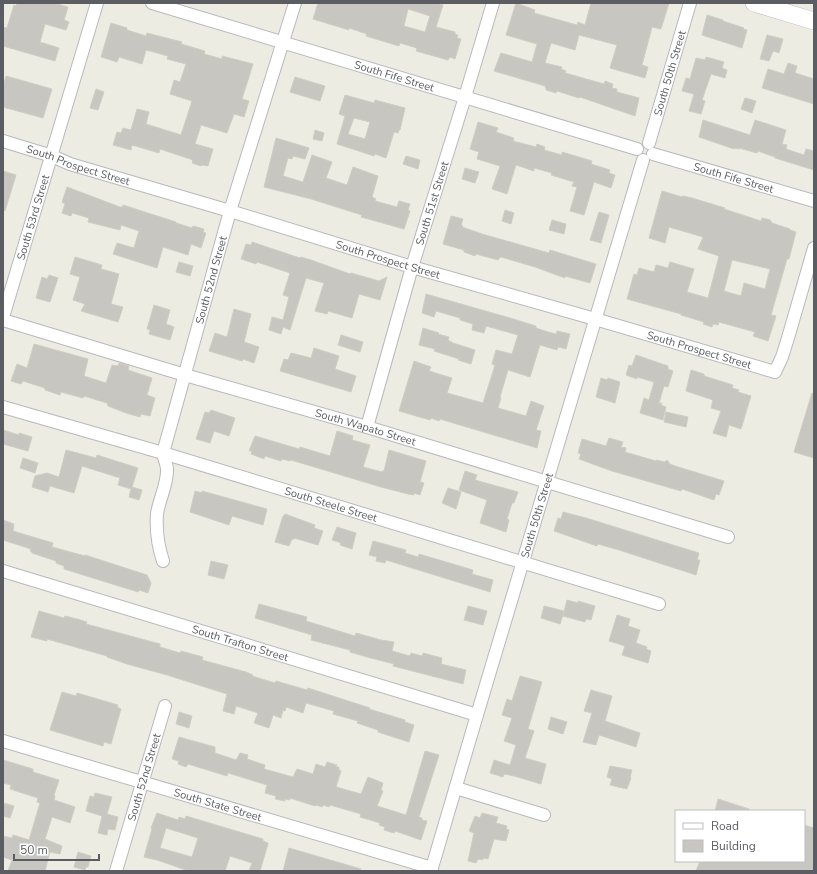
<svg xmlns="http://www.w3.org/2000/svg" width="817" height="874" viewBox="0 0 817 874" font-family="'Nunito Sans',sans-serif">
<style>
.building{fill:#c7c6c0;stroke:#d0cec2;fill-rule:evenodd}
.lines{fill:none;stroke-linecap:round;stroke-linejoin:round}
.street-casing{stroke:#b8b9be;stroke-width:14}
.secondary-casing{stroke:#b7b8be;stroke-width:18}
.street{stroke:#fff;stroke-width:12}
.secondary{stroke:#fff;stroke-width:17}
.labels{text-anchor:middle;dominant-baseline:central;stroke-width:3;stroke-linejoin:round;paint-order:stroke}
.street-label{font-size:11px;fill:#5b5d62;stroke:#fff}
</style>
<rect width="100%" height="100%" fill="#ecece3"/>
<g class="building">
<polygon points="17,3 54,3 68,7 64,20 69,22 66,30 45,24 40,42 59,48 55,61 3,46 3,27 7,28 14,5 16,6"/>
<path d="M318 3H436L443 5 436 27 455 32V34L458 35 457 38 461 39 455 59 450 57 448 60 416 51 417 48 400 43 399 46 366 36 367 34 349 28V30L313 19ZM408 9 430 16 425 32 404 26Z"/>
<polygon points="516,3 535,10 534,13 577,25 578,22 585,25 591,3 669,3 661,29 652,27 642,65 648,67 645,78 610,68 617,45 579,35 575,50 551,43 545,63 562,67 561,69 566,71 565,73 604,84 605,81 613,84 612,88 617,89 617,92 639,98 635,116 580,97 579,98 557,91 556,93 546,90 546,88 545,86 494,71 501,53 532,62 537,44 506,35"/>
<polygon points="707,15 723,20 723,21 744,28 743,29 747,30 742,48 702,35"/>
<polygon points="111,23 127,28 127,30 146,36 147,33 178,41 182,42 181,44 205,51 204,54 222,59 222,56 253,64 242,99 249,101 244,117 234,114 227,133 201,125 195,144 213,149 208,166 202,165 201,166 192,163 193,160 160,149 159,153 132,145 131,150 113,145 117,132 121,133 123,128 131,130 137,109 149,112 146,124 181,135 192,101 170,94 174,80 180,82 186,64 167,59 168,56 146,50 142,64 119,57 117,62 101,57"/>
<polygon points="767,35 783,39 779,53 773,51 769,61 760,59"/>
<polygon points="706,57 724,62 722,68 727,70 725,78 711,74 702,100 705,101 701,114 689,111 694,94 682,91 686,78 690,79 696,58 705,60"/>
<polygon points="788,63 797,66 795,73 814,79 814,104 762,88 768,69 784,74"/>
<polygon points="6,76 52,89 43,118 3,107 3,87"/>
<polygon points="295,77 325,86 320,101 290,92"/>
<polygon points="96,89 104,92 98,110 90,108"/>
<path d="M345 95 374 103 375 100 405 108 400 130H399L398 133 394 132 386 158 375 154 374 156 337 144 345 116 339 114ZM354 118 370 122 365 139 348 134Z"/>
<polygon points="745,98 756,101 752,113 741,109"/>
<polygon points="703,120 750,135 755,120 786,130 782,144 787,145 786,149 804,155 806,149 814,151 814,170 775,158 775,157 758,151 757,153 739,148 739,149 734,148 734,149 699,137"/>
<polygon points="478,122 498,128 496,132 514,138 513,141 536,147 537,144 545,147 544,150 562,155 562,152 592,161 591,164 610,170 609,173 615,175 611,188 594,182 584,215 570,211 577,187 572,186 574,182 551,175 552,173 534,168 534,171 516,165 507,194 492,189 500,166 477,159 479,152 470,149"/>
<polygon points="315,130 324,133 322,141 313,139"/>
<polygon points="276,138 309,148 305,159 293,156 292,159 288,158 283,176 303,182 312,155 332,162 326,178 347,185 353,167 378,176 372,197 376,199 375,201 397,207 399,201 410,204 408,210 410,211 404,229 361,217 362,215 311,199 264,187"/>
<polygon points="406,156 420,160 418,169 403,164"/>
<polygon points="465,168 479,172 475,183 462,179"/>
<polygon points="3,171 16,175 5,211 3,210"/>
<polygon points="67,187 120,207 122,207 123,205 176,222 176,223 192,228 193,226 204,229 203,232 206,233 201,248 191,244 188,255 163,247 157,268 113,254 117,243 134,248 139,231 121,225 120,230 88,222 89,218 72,213 71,216 62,213 65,204 62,202"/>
<path d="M662 191 682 197 683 196 692 198 725 208 724 209 761 221 762 218 770 220 772 223 790 229V230L796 232 789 259H787L771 315 776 316 768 341 753 336 755 332 719 322 718 325 713 324 712 327 703 324 704 322 681 315V314L627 299 634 274 637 275 639 268 654 272 656 265 668 268 670 262 694 269 687 292 708 298 719 256 698 249 703 237 669 227 665 243 649 238ZM732 260 770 269 765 289 744 283 741 296 724 291Z"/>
<polygon points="505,210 514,213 511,224 502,221"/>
<polygon points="599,212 609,215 601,243 590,240"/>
<polygon points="451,216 463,219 461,225 463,226 462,227 482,234 549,253 550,250 596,264 590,283 565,276 565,278 535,267 501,257 500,258 499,258 498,260 476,254 475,256 464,252 464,250 443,244"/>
<polygon points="552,220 566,224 564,234 549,230"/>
<polygon points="252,242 300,258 301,257 311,260 350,274 351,273 379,281 387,277 380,300 359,294 352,318 328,311 327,314 315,311 324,283 306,278 290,330 283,327 281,334 269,330 272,317 283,320 289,297 283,295 290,273 257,262 256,264 241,259 246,244 251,245"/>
<polygon points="75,257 102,265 101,269 119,274 111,304 123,307 118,322 81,311 85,304 73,300 80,277 70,274"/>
<polygon points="179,262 193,266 190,276 176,272"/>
<polygon points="49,275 58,278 50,302 36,298 42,277 47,279"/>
<polygon points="426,294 510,318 536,326 536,328 548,332 556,334 557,331 570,334 566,349 558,347 557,350 540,345 530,377 508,370 500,397 501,398 498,408 526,416 531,401 544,406 536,430 541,431 537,448 440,419 439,421 431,418 430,420 399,411 414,361 431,367 429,371 452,378 447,393 483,403 495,365 492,364 496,350 512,354 518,335 486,326 484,333 472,330 473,324 460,320 460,318 436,311 434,317 422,313"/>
<polygon points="154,305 170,310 166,324 174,327 170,340 149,334 150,330 147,329"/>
<polygon points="234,309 251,314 244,342 259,347 254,363 243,359 242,361 209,351 215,333 227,337"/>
<polygon points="423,328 439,333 438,334 449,337 448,340 453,343 475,350 471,364 458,360 459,359 434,351 435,349 419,345"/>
<polygon points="341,335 363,342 360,352 338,345"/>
<polygon points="34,344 88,359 84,376 106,383 112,365 118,366 119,363 129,366 128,370 152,378 147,395 155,398 150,416 141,414 140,417 126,413 108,406 107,403 84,396 83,398 61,392 60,395 45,390 45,388 23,381 21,384 11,381 17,364 27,368"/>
<polygon points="314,348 339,356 335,369 356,376 351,392 280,371 284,359 288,360 291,353 311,358"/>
<polygon points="636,355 668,366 668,369 673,371 668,387 664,386 659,403 662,403 661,405 666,407 663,420 640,413 644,398 649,400 654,382 637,377 637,379 626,375 629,365 632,366"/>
<polygon points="691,370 704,374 704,376 733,385 732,388 739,390 738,392 751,396 741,429 729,425 726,437 713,433 721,411 711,408 713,400 686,391"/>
<polygon points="601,378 607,380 608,378 620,382 615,403 596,397"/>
<polygon points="812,393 814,393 814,458 794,452"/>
<polygon points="211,410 235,418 229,436 214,431 210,443 196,439 205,412 209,413"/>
<polygon points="666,412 688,417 686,427 664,422"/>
<polygon points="3,430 19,435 19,433 32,437 28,451 3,444"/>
<polygon points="337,431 353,436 352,440 370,445 363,467 382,472 382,471 384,471 389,450 426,461 420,482 424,483 420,495 414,493 414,495 408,494 381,487 291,460 290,461 282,459 281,461 265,456 264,459 251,454 252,451 249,451 255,436 299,449 300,447 330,456"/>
<polygon points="609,438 623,442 621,447 626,448 625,452 656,461 656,460 665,462 667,460 670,464 675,466 724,481 719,495 716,494 714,500 682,489 681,491 612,471 579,459 581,454 578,453 582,439 606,446"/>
<polygon points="66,450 96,458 97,455 138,468 132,487 142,490 139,500 129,497 131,489 118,485 120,478 82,466 74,493 50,486 48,492 32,487 35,476 47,473 59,477"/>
<polygon points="23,458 38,463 35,473 20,468"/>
<polygon points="465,471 477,475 475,480 518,492 514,503 512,503 507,519 509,520 506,532 480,523 487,500 459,490"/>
<polygon points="448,488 461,492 456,509 442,503"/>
<polygon points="195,491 202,493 202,491 267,509 263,525 232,516 229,525 190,512"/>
<polygon points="563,512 586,518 699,553 697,560 700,560 696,575 619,550 598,544 597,546 554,531 558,518 561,519"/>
<polygon points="285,514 315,525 314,528 323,531 318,545 294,538 293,540 292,539 289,546 275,542 283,516 284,516"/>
<polygon points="3,520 14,524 13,531 53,543 52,547 85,556 85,555 147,575 151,583 148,593 139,590 138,592 64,569 64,566 56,563 56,561 32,553 32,552 30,551 31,549 3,540"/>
<polygon points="337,527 356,533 352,549 340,545 341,543 332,540"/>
<polygon points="373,541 406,550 405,553 418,557 419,554 473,570 472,574 493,580 490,592 386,560 385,563 376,561 377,557 369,555"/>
<polygon points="211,561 228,565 224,579 208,575"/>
<polygon points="567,600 578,603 578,601 595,606 591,620 586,619 585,622 563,616"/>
<polygon points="259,604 307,617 306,621 355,636 356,633 381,640 394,642 392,651 410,656 411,653 422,656 423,653 442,658 441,664 466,670 463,684 393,666 394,664 367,657 350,652 350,650 311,640 312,635 255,618"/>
<polygon points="468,606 487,611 483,625 464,620"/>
<polygon points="544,606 564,611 560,624 541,618"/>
<polygon points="39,611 64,618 65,616 77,619 87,622 86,624 160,644 160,647 180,653 181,651 203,657 202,660 246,672 253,675 252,676 275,683 276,681 307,690 308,688 370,708 369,709 405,720 405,722 414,725 409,742 378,732 378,730 357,723 358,721 333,714 334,711 306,703 303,713 286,707 285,711 283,710 281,718 273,715 269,728 254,723 258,713 236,706 234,714 223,711 227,694 167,675 127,664 107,657 107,656 47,639 47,641 31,637"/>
<polygon points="617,615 630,619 628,626 640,630 636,643 647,647 646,649 651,651 648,663 622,655 625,646 609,641"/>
<polygon points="520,676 542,682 528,729 534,731 525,758 546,764 541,784 514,776 504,774 503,777 490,773 494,760 510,765 516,745 504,741 512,718 502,715 507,699 512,701"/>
<polygon points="591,690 612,696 605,721 640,733 636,747 599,735 596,745 583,742 592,713 584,711"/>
<polygon points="62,692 76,696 77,693 118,705 117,707 121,709 111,744 104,742 103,746 50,730"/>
<polygon points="179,712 192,716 189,728 176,724"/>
<polygon points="551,717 567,722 563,734 548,729"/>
<polygon points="179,737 215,747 215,753 236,760 240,753 248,755 247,759 265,765 264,769 293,777 297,769 313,774 316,764 325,767 327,762 337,765 336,767 339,767 339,770 341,771 336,787 361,794 368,777 383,783 381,790 383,791 377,806 406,815 425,751 439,755 419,817 422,818 422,820 427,821 421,840 395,831 394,833 384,830 385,827 379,825 380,823 360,817 361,814 330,805 329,807 323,805 322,807 316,805 315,806 290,798 290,800 285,799 285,801 275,799 276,796 265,793 267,785 228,773 227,776 188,764 186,767 178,764 179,761 172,759"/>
<polygon points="3,760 33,769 33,772 59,780 54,795 55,796 54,800 75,807 70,823 52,817 45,839 62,846 60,854 50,852 45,871 8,871 12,860 3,857 3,836 12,838 13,835 29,840 40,803 37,802 38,798 10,789 11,785 3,783"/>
<polygon points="610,766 632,770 630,777 631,778 627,789 610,785 612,779 607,777"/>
<polygon points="95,793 112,797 107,814 118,817 115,830 108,829 107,835 98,833 102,816 86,811 90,796 94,797"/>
<polygon points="718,799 749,809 749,811 715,811"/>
<polygon points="3,803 14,806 10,818 3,816"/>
<path d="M157 813 178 820 179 817 185 819 186 816 263 839V841L268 843V844L260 871H249L252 863 230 856 225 871H189L157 860 144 857 152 829 151 828ZM166 828 198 838 192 857 160 848Z"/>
<polygon points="482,813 498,817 496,823 507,826 506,829 509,830 506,841 494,839 488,859 483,858 483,860 478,859 476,863 468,861 474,833 469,831 475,816 480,818"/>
<polygon points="804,825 814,828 814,871 696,871 700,861 804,861"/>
<polygon points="289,848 361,869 360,871 283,871"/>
<polygon points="78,852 91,856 88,867 86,867 85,870 74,867"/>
</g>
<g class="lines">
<defs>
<g id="street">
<path id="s1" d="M152 3 637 149"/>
<path id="s2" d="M3 141 52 156 70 164 230 211 412 267 595 319 775 372 782 357 788 338 814 248"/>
<path id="s3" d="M649 143 690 3"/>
<path id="s4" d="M653 154 814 201"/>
<path id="s5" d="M3 317 97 3"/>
<path id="s6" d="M3 320 185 375 367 427 728 537"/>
<path id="s7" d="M3 407 163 453 659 604"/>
<path id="s8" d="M367 427 412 267 465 97 493 3"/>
<path id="s9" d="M163 561C158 546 156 529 157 514 159 499 168 484 167 468 166 463 164 458 163 453L230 211 295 3"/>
<path id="s10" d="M3 571 477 715"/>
<path id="s11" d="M3 741 432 868"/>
<polyline points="456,788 544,815"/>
<path id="s12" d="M116 871 165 706"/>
<path id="s13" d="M431 871 477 715 643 160"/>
</g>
<polyline id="secondary" points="754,3 814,21"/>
</defs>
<use href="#street" class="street-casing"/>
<use href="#secondary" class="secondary-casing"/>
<use href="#street" class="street"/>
<use href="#secondary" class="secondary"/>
</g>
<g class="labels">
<g class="street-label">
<text stroke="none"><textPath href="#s3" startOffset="73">South 50th Street</textPath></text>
<text stroke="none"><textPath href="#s1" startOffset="253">South Fife Street</textPath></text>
<text stroke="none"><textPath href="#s2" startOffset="79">South Prospect Street</textPath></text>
<text stroke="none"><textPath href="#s4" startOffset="84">South Fife Street</textPath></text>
<text stroke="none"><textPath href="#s8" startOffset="233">South 51st Street</textPath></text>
<text stroke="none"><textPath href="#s5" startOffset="104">South 53rd Street</textPath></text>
<text stroke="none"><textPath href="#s2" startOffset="403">South Prospect Street</textPath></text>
<text stroke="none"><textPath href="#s9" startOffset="290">South 52nd Street</textPath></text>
<text stroke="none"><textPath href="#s2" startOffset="727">South Prospect Street</textPath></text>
<text stroke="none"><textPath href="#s6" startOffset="378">South Wapato Street</textPath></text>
<text stroke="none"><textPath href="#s7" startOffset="342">South Steele Street</textPath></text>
<text stroke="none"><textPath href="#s13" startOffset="371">South 50th Street</textPath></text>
<text stroke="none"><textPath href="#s10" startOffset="248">South Trafton Street</textPath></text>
<text stroke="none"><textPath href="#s12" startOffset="98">South 52nd Street</textPath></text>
<text stroke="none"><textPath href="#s11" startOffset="224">South State Street</textPath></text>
</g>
</g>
<rect width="817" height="874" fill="none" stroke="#5b5d62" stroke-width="8"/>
<rect x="675" y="810" width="130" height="52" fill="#ffffff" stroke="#bdbec0"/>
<rect x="683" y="823" width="20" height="6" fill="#ffffff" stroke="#bdbec0"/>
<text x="711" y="830" font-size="12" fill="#5b5d62">Road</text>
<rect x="683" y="840" width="20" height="12" fill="#c7c6c0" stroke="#bdbec0"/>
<text x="711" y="850" font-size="12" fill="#5b5d62">Building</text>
<path d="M14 854v6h85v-6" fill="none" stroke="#5b5d62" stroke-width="2"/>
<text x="20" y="854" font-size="12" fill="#5b5d62" stroke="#ffffff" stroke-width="3" paint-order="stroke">50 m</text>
</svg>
